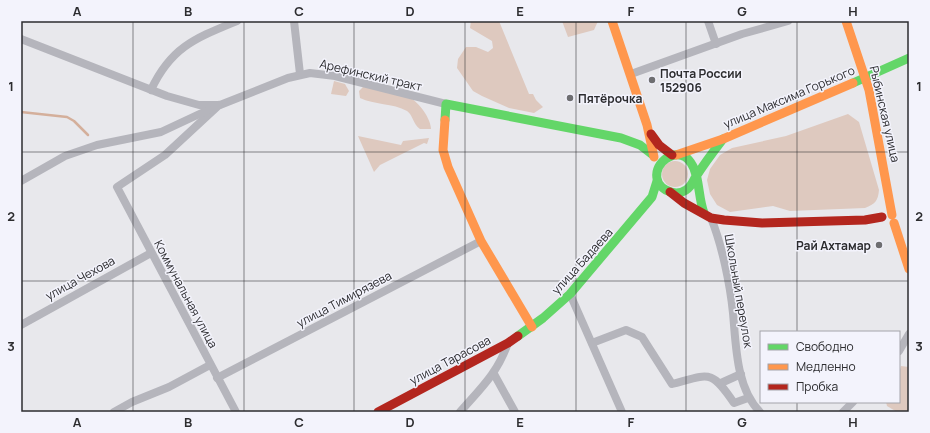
<svg xmlns="http://www.w3.org/2000/svg" width="930" height="433" viewBox="0 0 930 433" font-family="Manrope,sans-serif">
<style>
.green{fill:#dec9bf}
.lines{fill:none;stroke-linecap:round;stroke-linejoin:round}
.stream{stroke:#d4af9b;stroke-width:2.5}
.street{stroke:#b5b5bc;stroke-width:8}
.fast{stroke:#63d668;stroke-width:9}
.slow{stroke:#ff974d;stroke-width:9}
.jam{stroke:#b3261e;stroke-width:9}
.grid{fill:none;stroke:#2c2c2f;stroke-width:1;stroke-opacity:0.55}
.poi-dot{fill:#6e6e71;stroke:#f3f3fc;stroke-width:1.5}
.labels{text-anchor:middle;dominant-baseline:central;stroke-width:3;stroke-linejoin:round;paint-order:stroke}
.poi-label{font-size:12px;font-weight:bold;fill:#2c2c2f;stroke:#f3f3fc;text-anchor:start}
.street-label{font-size:12px;fill:#2c2c2f;stroke:#f3f3fc}
.neatline{fill:none;stroke:#2c2c2f;stroke-width:1.5}
.grid-label{font-size:13px;text-anchor:middle;font-weight:bold;fill:#2c2c2f}
</style>
<rect width="100%" height="100%" fill="#e8e8ec"/>
<g class="green">
<polygon points="471,21 499,21 529,94 533,94 536,100 543,107 534,113 509,108 482,96 473,91 457,68 458,59 466,47 476,47 488,52 493,48 492,41 470,28"/>
<polygon points="562,21 598,21 594,30 568,37"/>
<polygon points="334,81 345,84 349,91 346,96 331,94"/>
<path d="M363 87C375 88 399 94 410 98 419 102 431 119 431 129H420C413 124 413 115 407 111 393 103 374 105 360 98L359 91Z"/>
<path d="M848 114 859 122 879 190C878 201 875 204 865 208L790 211 773 206 730 212 717 205 710 194 707 180 710 169 720 155 732 148 786 136Z"/>
<polygon points="358,136 401,145 403,141 429,138 427,144 424,143 380,165 374,172"/>
<circle cx="675" cy="174" r="13"/>
<polygon points="901,366 909,367 909,412 897,412 887,406 886,402 899,402 899,373"/>
</g>
<g class="lines">
<polyline class="stream" points="21,112 67,117 74,121 88,135"/>
<g class="street">
<polyline points="294,21 300,74"/>
<polyline points="708,21 716,44"/>
<polyline points="21,39 167,96 199,105 220,105 288,78 310,73 335,76 446,104"/>
<polyline points="631,74 742,34 788,21"/>
<path d="M151 90C171 47 196 38 237 21"/>
<polyline points="219,105 165,155 117,187 236,412"/>
<polyline points="21,181 65,156 97,145 161,132 208,110"/>
<path d="M711 218C722 245 730 284 733 313 736 345 736 388 760 412"/>
<polyline points="570,294 622,412"/>
<polyline points="21,325 151,253"/>
<path d="M592 343 626 330 642 337 672 384C710 374 711 369 734 403L748 398"/>
<polyline points="899,351 909,334"/>
<polyline points="494,374 515,412"/>
<polyline points="217,378 481,241"/>
<polyline points="721,383 741,374"/>
<polyline points="114,412 132,402 169,387 210,365"/>
<path d="M460 412C481 388 497 374 508 343"/>
<polyline points="843,412 853,402"/>
</g>
<g class="fast">
<polyline points="853,83 909,58"/>
<polyline points="445,120 446,104 621,138 640,145 653,155"/>
<path d="M704 213C698 198 700 176 691 163 681 147 660 157 657 172 654 188 674 198 686 190 691 187 693 182 695 178 704 164 713 152 723 139"/>
<polyline points="518,336 543,318 570,294 652,197 657,181"/>
</g>
<g class="slow">
<polyline points="612,21 647,125 654,157"/>
<polyline points="846,21 869,90 892,215"/>
<polyline points="445,120 443,150 448,167 481,241 532,327"/>
<polyline points="676,155 723,139 853,83"/>
<polyline points="894,223 909,269"/>
</g>
<g class="jam">
<polyline points="651,134 659,145 672,155"/>
<polyline points="670,192 684,203 711,218 724,220 762,223 865,220 882,217"/>
<polyline points="378,412 508,343 518,336"/>
</g>
</g>
<path class="grid" d="M133 21V412M244 21V412M354 21V412M465 21V412M576 21V412M686 21V412M797 21V332M21 152H909M21 281H909M797 402V412"/>
<g class="poi-dot">
<circle cx="652" cy="80" r="4"/>
<circle cx="570" cy="98" r="4"/>
<circle cx="879" cy="245" r="4"/>
</g>
<g class="labels">
<g class="poi-label">
<text x="660" y="73">Почта России<tspan x="660" dy="14">152906</tspan></text>
<text x="578" y="98">Пятёрочка</text>
<text x="871" y="245" text-anchor="end">Рай Ахтамар</text>
</g>
<g class="street-label">
<text transform="translate(371 75) rotate(13)">Арефинский тракт</text>
<text transform="translate(789 97) rotate(-23)">улица Максима Горького</text>
<text transform="translate(885 114) rotate(77)">Рыбинская улица</text>
<text transform="translate(582 261) rotate(-48)">улица Бадаева</text>
<text transform="translate(80 278) rotate(-29)">улица Чехова</text>
<text transform="translate(739 291) rotate(80)">Школьный переулок</text>
<text transform="translate(186 294) rotate(62)">Коммунальная улица</text>
<text transform="translate(344 299) rotate(-28)">улица Тимирязева</text>
<text transform="translate(450 360) rotate(-28)">улица Тарасова</text>
</g>
</g>
<rect width="930" height="433" fill="none" stroke="#f3f3fc" stroke-width="44"/>
<rect x="760" y="331" width="140" height="72" fill="#f3f3fc" stroke="#a3a3aa"/>
<rect x="768" y="344" width="20" height="6" fill="#63d668" stroke="#a3a3aa"/>
<text x="796" y="351" font-size="12" fill="#2c2c2f">Свободно</text>
<rect x="768" y="364" width="20" height="6" fill="#ff974d" stroke="#a3a3aa"/>
<text x="796" y="371" font-size="12" fill="#2c2c2f">Медленно</text>
<rect x="768" y="384" width="20" height="6" fill="#b3261e" stroke="#a3a3aa"/>
<text x="796" y="391" font-size="12" fill="#2c2c2f">Пробка</text>
<rect x="22" y="22" width="886" height="389" class="neatline"/>
<g class="grid-label">
<text x="77" y="16">A</text>
<text x="188" y="16">B</text>
<text x="299" y="16">C</text>
<text x="410" y="16">D</text>
<text x="520" y="16">E</text>
<text x="631" y="16">F</text>
<text x="742" y="16">G</text>
<text x="853" y="16">H</text>
<text x="11" y="91">1</text>
<text x="919" y="91">1</text>
<text x="11" y="221">2</text>
<text x="919" y="221">2</text>
<text x="11" y="351">3</text>
<text x="919" y="351">3</text>
<text x="77" y="427">A</text>
<text x="188" y="427">B</text>
<text x="299" y="427">C</text>
<text x="410" y="427">D</text>
<text x="520" y="427">E</text>
<text x="631" y="427">F</text>
<text x="742" y="427">G</text>
<text x="853" y="427">H</text>
</g>
</svg>
